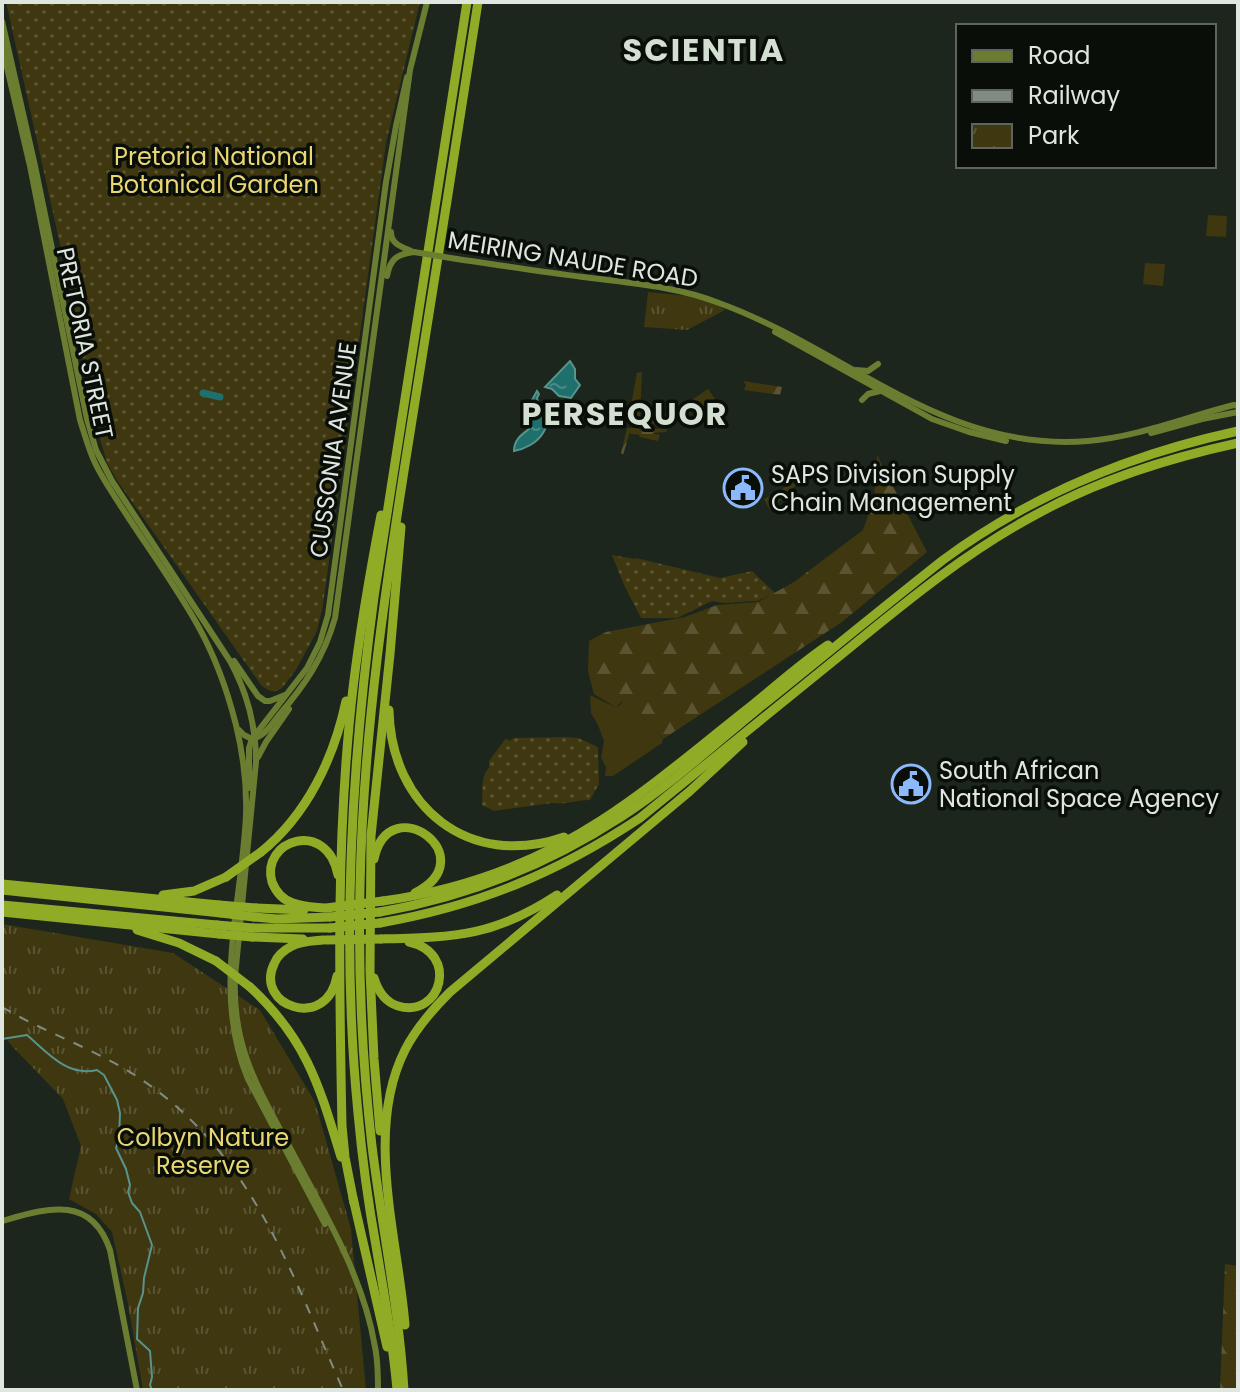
<svg xmlns="http://www.w3.org/2000/svg" width="1240" height="1392" viewBox="0 0 1240 1392" font-family="Poppins,sans-serif">
<style>
.grass{fill:url(#grass-dots)}
.forest{fill:url(#forest-firs)}
.park{fill:url(#park-tufts)}
.pitch{fill:#3f370f}
.water{fill:url(#water-ripples);stroke:#59938e;stroke-width:2}
.lines{fill:none;stroke-linecap:round;stroke-linejoin:round}
.stream{stroke:#59938e;stroke-width:2}
.river{stroke:#1f706c;stroke-width:7}
.secondary{stroke:#6a7d30;stroke-width:6}
.highway{stroke:#90ac27;stroke-width:9}
.rail{stroke:#828b82;stroke-width:2;stroke-dasharray:10 10;stroke-linecap:butt}
.secondary-bridge{stroke:#6a7d30;stroke-width:6}
.highway-bridge{stroke:#90ac27;stroke-width:9}
.labels{text-anchor:middle;dominant-baseline:central;stroke-width:7;stroke-linejoin:round;paint-order:stroke}
.park-label{font-size:24px;fill:#ead771;stroke:#090e09}
.street-label{font-size:24px;fill:#dfe6df;stroke:#090e09}
.poi-label{font-size:24px;fill:#dfe6df;stroke:#090e09;text-anchor:start}
.district-label{font-size:32px;font-weight:bold;letter-spacing:2px;fill:#d2dfd1;stroke:#090e09}
</style>
<defs>
<pattern id="grass-dots" width="8" height="8" patternUnits="userSpaceOnUse" patternTransform="scale(2)"><rect width="8" height="8" fill="#3f370f"/><path d="M2 2h.1M6 6h.1" fill="none" stroke="#5a5432" stroke-width="1.8" stroke-linecap="round"/></pattern>
<pattern id="forest-firs" width="22" height="20" patternUnits="userSpaceOnUse" patternTransform="scale(2)"><rect width="22" height="20" fill="#3f370f"/><path d="M5 1l3.5 6h-7zM16 11l3.5 6h-7z" fill="#5a5432"/></pattern>
<pattern id="park-tufts" width="24" height="20" patternUnits="userSpaceOnUse" patternTransform="scale(2)"><rect width="24" height="20" fill="#3f370f"/><path d="M3 7l-1-3M5 7V3M7 7l1-3M15 17l-1-3M17 17v-4M19 17l1-3" fill="none" stroke="#5a5432"/></pattern>
<pattern id="water-ripples" width="26" height="14" patternUnits="userSpaceOnUse" patternTransform="scale(2)"><rect width="26" height="14" fill="#1f706c"/><path d="M2 4q2-2 4 0t4 0M15 11q2-2 4 0t4 0" fill="none" stroke="#4a8b87"/></pattern>
</defs>
<rect width="100%" height="100%" fill="#1c261c"/>
<g class="grass">
<path d="M6 2H420L386 143 323 605 317 631 296 670 282 688C274 694 268 691 261 685L118 482 107 463 93 415 66 271Z"/>
<polygon points="612,555 635,559 636,558 720,578 752,571 775,593 757,601 723,603 712,601 677,618 641,618 624,585"/>
<path d="M565 737 578 738 598 747 599 784 590 800C577 800 565 805 552 803L494 811 482 805C483 794 480 776 489 768V761L506 738 509 741 514 738Z"/>
</g>
<g class="forest">
<polygon points="642,372 640,416 629,416 637,373"/>
<polygon points="743,381 782,387 780,395 744,390 746,385"/>
<polygon points="708,389 715,399 697,410 689,402"/>
<polygon points="693,412 663,424 627,423 627,419"/>
<polygon points="627,428 631,428 667,429 666,432 651,433 660,435 658,441 639,437 640,435 631,434 630,432 623,455 621,453"/>
<polygon points="877,455 927,552 842,622 663,739 642,717 632,695 615,707 594,694 588,671 589,641 606,632 685,617 717,605 758,602 794,582 863,530 874,499"/>
<polygon points="793,483 797,484 770,510 764,499"/>
<polygon points="1225,1264 1238,1266 1238,1368 1236,1369 1238,1370 1238,1390 1220,1390"/>
</g>
<g class="park">
<polygon points="648,292 707,298 725,310 687,330 644,327"/>
<polygon points="2,924 173,953 260,1010 315,1102 351,1229 366,1390 143,1390 127,1299 112,1232 96,1214 69,1199 81,1146 63,1099 11,1045 2,1033"/>
</g>
<g class="pitch">
<polygon points="1208,215 1227,216 1226,237 1206,236"/>
<polygon points="1145,263 1165,264 1163,286 1143,284"/>
<polygon points="632,694 642,701 642,717 663,739 662,743 613,776 605,776 606,767 601,758 604,741 598,725 591,713 590,695 615,707 620,705 625,699"/>
</g>
<g class="water">
<polygon points="570,361 575,369 575,379 580,385 571,398 559,396 552,389 545,387"/>
<path d="M537 391 539 394 537 398C538 406 547 413 554 414L556 417C546 422 548 425 543 433 537 443 525 449 514 451 514 440 521 435 529 429L531 402Z"/>
</g>
<g class="lines">
<path class="stream" d="M2 1039 27 1035C48 1053 67 1077 97 1070L104 1075 117 1100 120 1113 119 1139 116 1148 126 1169 130 1185 128 1192 132 1203 140 1212 152 1245 144 1278 143 1293 138 1308 137 1339 150 1351 152 1377 150 1385 152 1390"/>
<polyline class="river" points="203,393 220,397"/>
<g class="secondary">
<path d="M2 21 35 166 87 419 96 450 112 481 230 661C247 692 256 726 256 762L235 977C232 1046 257 1086 288 1144 322 1209 363 1274 375 1347 378 1361 378 1376 378 1390"/>
<path d="M2 46 30 166 80 420C85 435 89 451 96 465 105 483 117 500 128 517 151 552 176 587 197 624 215 656 227 689 236 725 243 754 247 786 246 815 242 903 212 994 248 1079L325 1224"/>
<path d="M391 232C391 245 403 247 413 252"/>
<path d="M457 259C499 265 541 272 583 277 629 283 676 286 719 303 846 349 943 453 1088 441 1138 437 1186 417 1234 405L1238 406"/>
<path d="M387 276C390 259 397 254 414 252"/>
<polyline points="775,332 932,419 969,432 1006,441"/>
<polyline points="856,370 868,371 878,364"/>
<polyline points="862,400 868,394 880,391"/>
<polyline points="1151,433 1202,419 1238,412"/>
<polyline points="234,661 258,696 265,701 270,701 285,695"/>
<path d="M239 730 244 735 252 739C265 736 271 725 279 715 305 685 324 657 335 618L410 70 427 2"/>
<polyline points="258,757 266,742 289,709"/>
<polyline points="249,788 249,748 252,739 307,668 320,642 328,615 386,182 396,126 407,77"/>
<path d="M2 1221C45 1209 91 1193 110 1250L137 1390"/>
</g>
<g class="highway">
<path d="M389 710C391 807 469 870 564 837"/>
<path d="M261 852C307 815 334 758 346 701"/>
<path d="M374 859C389 787 486 857 415 893"/>
<polyline points="2,884 219,905"/>
<polyline points="2,890 221,913"/>
<polyline points="163,895 194,891 226,877"/>
<path d="M383 901C460 890 535 863 600 821 653 787 701 745 751 706 776 686 801 663 828 645"/>
<polyline points="2,905 217,925"/>
<polyline points="256,908 304,910"/>
<path d="M324 908C314 907 303 907 293 903 283 900 276 892 272 882 260 840 327 818 338 875"/>
<polyline points="2,912 219,934"/>
<path d="M380 912C466 897 547 865 621 817 670 785 714 745 759 708 820 659 881 609 943 560 1031 495 1132 454 1238 431"/>
<polyline points="254,917 277,919 330,917"/>
<path d="M380 923C478 906 557 873 640 818 709 762 778 706 847 650 908 600 969 550 1039 513 1101 479 1169 458 1238 443"/>
<polyline points="253,928 330,928"/>
<polyline points="137,930 179,943 216,961"/>
<polyline points="252,937 303,939"/>
<path d="M381 939C454 937 493 937 557 895"/>
<path d="M323 940C313 941 301 941 292 946 284 950 277 956 274 964 254 1006 327 1032 337 976"/>
<path d="M374 978C378 991 385 1002 398 1006 441 1019 460 953 409 942"/>
<path d="M250 987C307 1040 319 1085 341 1157"/>
<polyline points="380,1131 374,1059 370,971 371,836 390,654 401,527"/>
<polyline points="353,1198 387,1347"/>
<path d="M354 1203 345 1157 342 1126C339 980 336 833 353 688 360 630 370 572 381 515"/>
<path d="M405 1325C398 1238 364 1131 405 1050 416 1028 432 1010 450 992L690 791 743 742"/>
<path d="M397 1390C393 1341 384 1294 376 1246 368 1202 362 1157 358 1113 341 941 351 768 374 597L467 2"/>
<path d="M404 1390C399 1308 382 1228 372 1146 362 1060 358 973 360 886 363 734 386 583 410 433 433 289 456 146 478 2"/>
</g>
<path class="rail" d="M2 1007C44 1032 92 1048 133 1074 251 1149 290 1270 343 1390"/>
<polyline class="secondary-bridge" points="414,252 457,259"/>
<g class="highway-bridge">
<polyline points="226,877 261,852"/>
<polyline points="219,905 256,908"/>
<polyline points="326,908 383,901"/>
<polyline points="221,913 254,917"/>
<polyline points="330,917 380,912"/>
<polyline points="217,925 253,928"/>
<polyline points="330,928 380,923"/>
<polyline points="219,934 252,937"/>
<polyline points="326,940 381,939"/>
<polyline points="216,961 250,987"/>
</g>
</g>
<defs>
<symbol id="civic-ring" viewBox="-11 -11 22 22"><circle r="9.5" fill="#090e09" stroke="#8bb9fc" stroke-width="1.5"/><path d="M-.6-6.5H3V-4.5H.6V-3L4-1V1h2V6H-6V1h2V-1L-.6-3ZM-1.2 2.5V6h2.4V2.5Z" fill="#8bb9fc"/></symbol>
</defs>
<g fill-rule="evenodd">
<use href="#civic-ring" x="721" y="466" width="44" height="44"/>
<use href="#civic-ring" x="889" y="762" width="44" height="44"/>
</g>
<g class="labels">
<g class="park-label">
<text x="214" y="156">Pretoria National<tspan x="214" dy="28">Botanical Garden</tspan></text>
<text x="203" y="1137">Colbyn Nature<tspan x="203" dy="28">Reserve</tspan></text>
</g>
<g class="street-label">
<text transform="translate(573 259) rotate(9)">MEIRING NAUDE ROAD</text>
<text transform="translate(85 343) rotate(78)">PRETORIA STREET</text>
<text transform="translate(333 450) rotate(-82)">CUSSONIA AVENUE</text>
</g>
<g class="poi-label">
<text x="771" y="474">SAPS Division Supply<tspan x="771" dy="28">Chain Management</tspan></text>
<text x="939" y="770">South African<tspan x="939" dy="28">National Space Agency</tspan></text>
</g>
<g class="district-label">
<text x="704" y="49">SCIENTIA</text>
<text x="625" y="413">PERSEQUOR</text>
</g>
</g>
<rect width="1240" height="1392" fill="none" stroke="#dfe6df" stroke-width="8"/>
<rect x="956" y="24" width="260" height="144" fill="#090e09" stroke="#5f645f" stroke-width="2"/>
<rect x="972" y="50" width="40" height="12" fill="#6a7d30" stroke="#5f645f" stroke-width="2"/>
<text x="1028" y="64" font-size="24" fill="#dfe6df">Road</text>
<rect x="972" y="90" width="40" height="12" fill="#828b82" stroke="#5f645f" stroke-width="2"/>
<text x="1028" y="104" font-size="24" fill="#dfe6df">Railway</text>
<rect x="972" y="124" width="40" height="24" fill="url(#park-tufts)" stroke="#5f645f" stroke-width="2"/>
<text x="1028" y="144" font-size="24" fill="#dfe6df">Park</text>
</svg>
